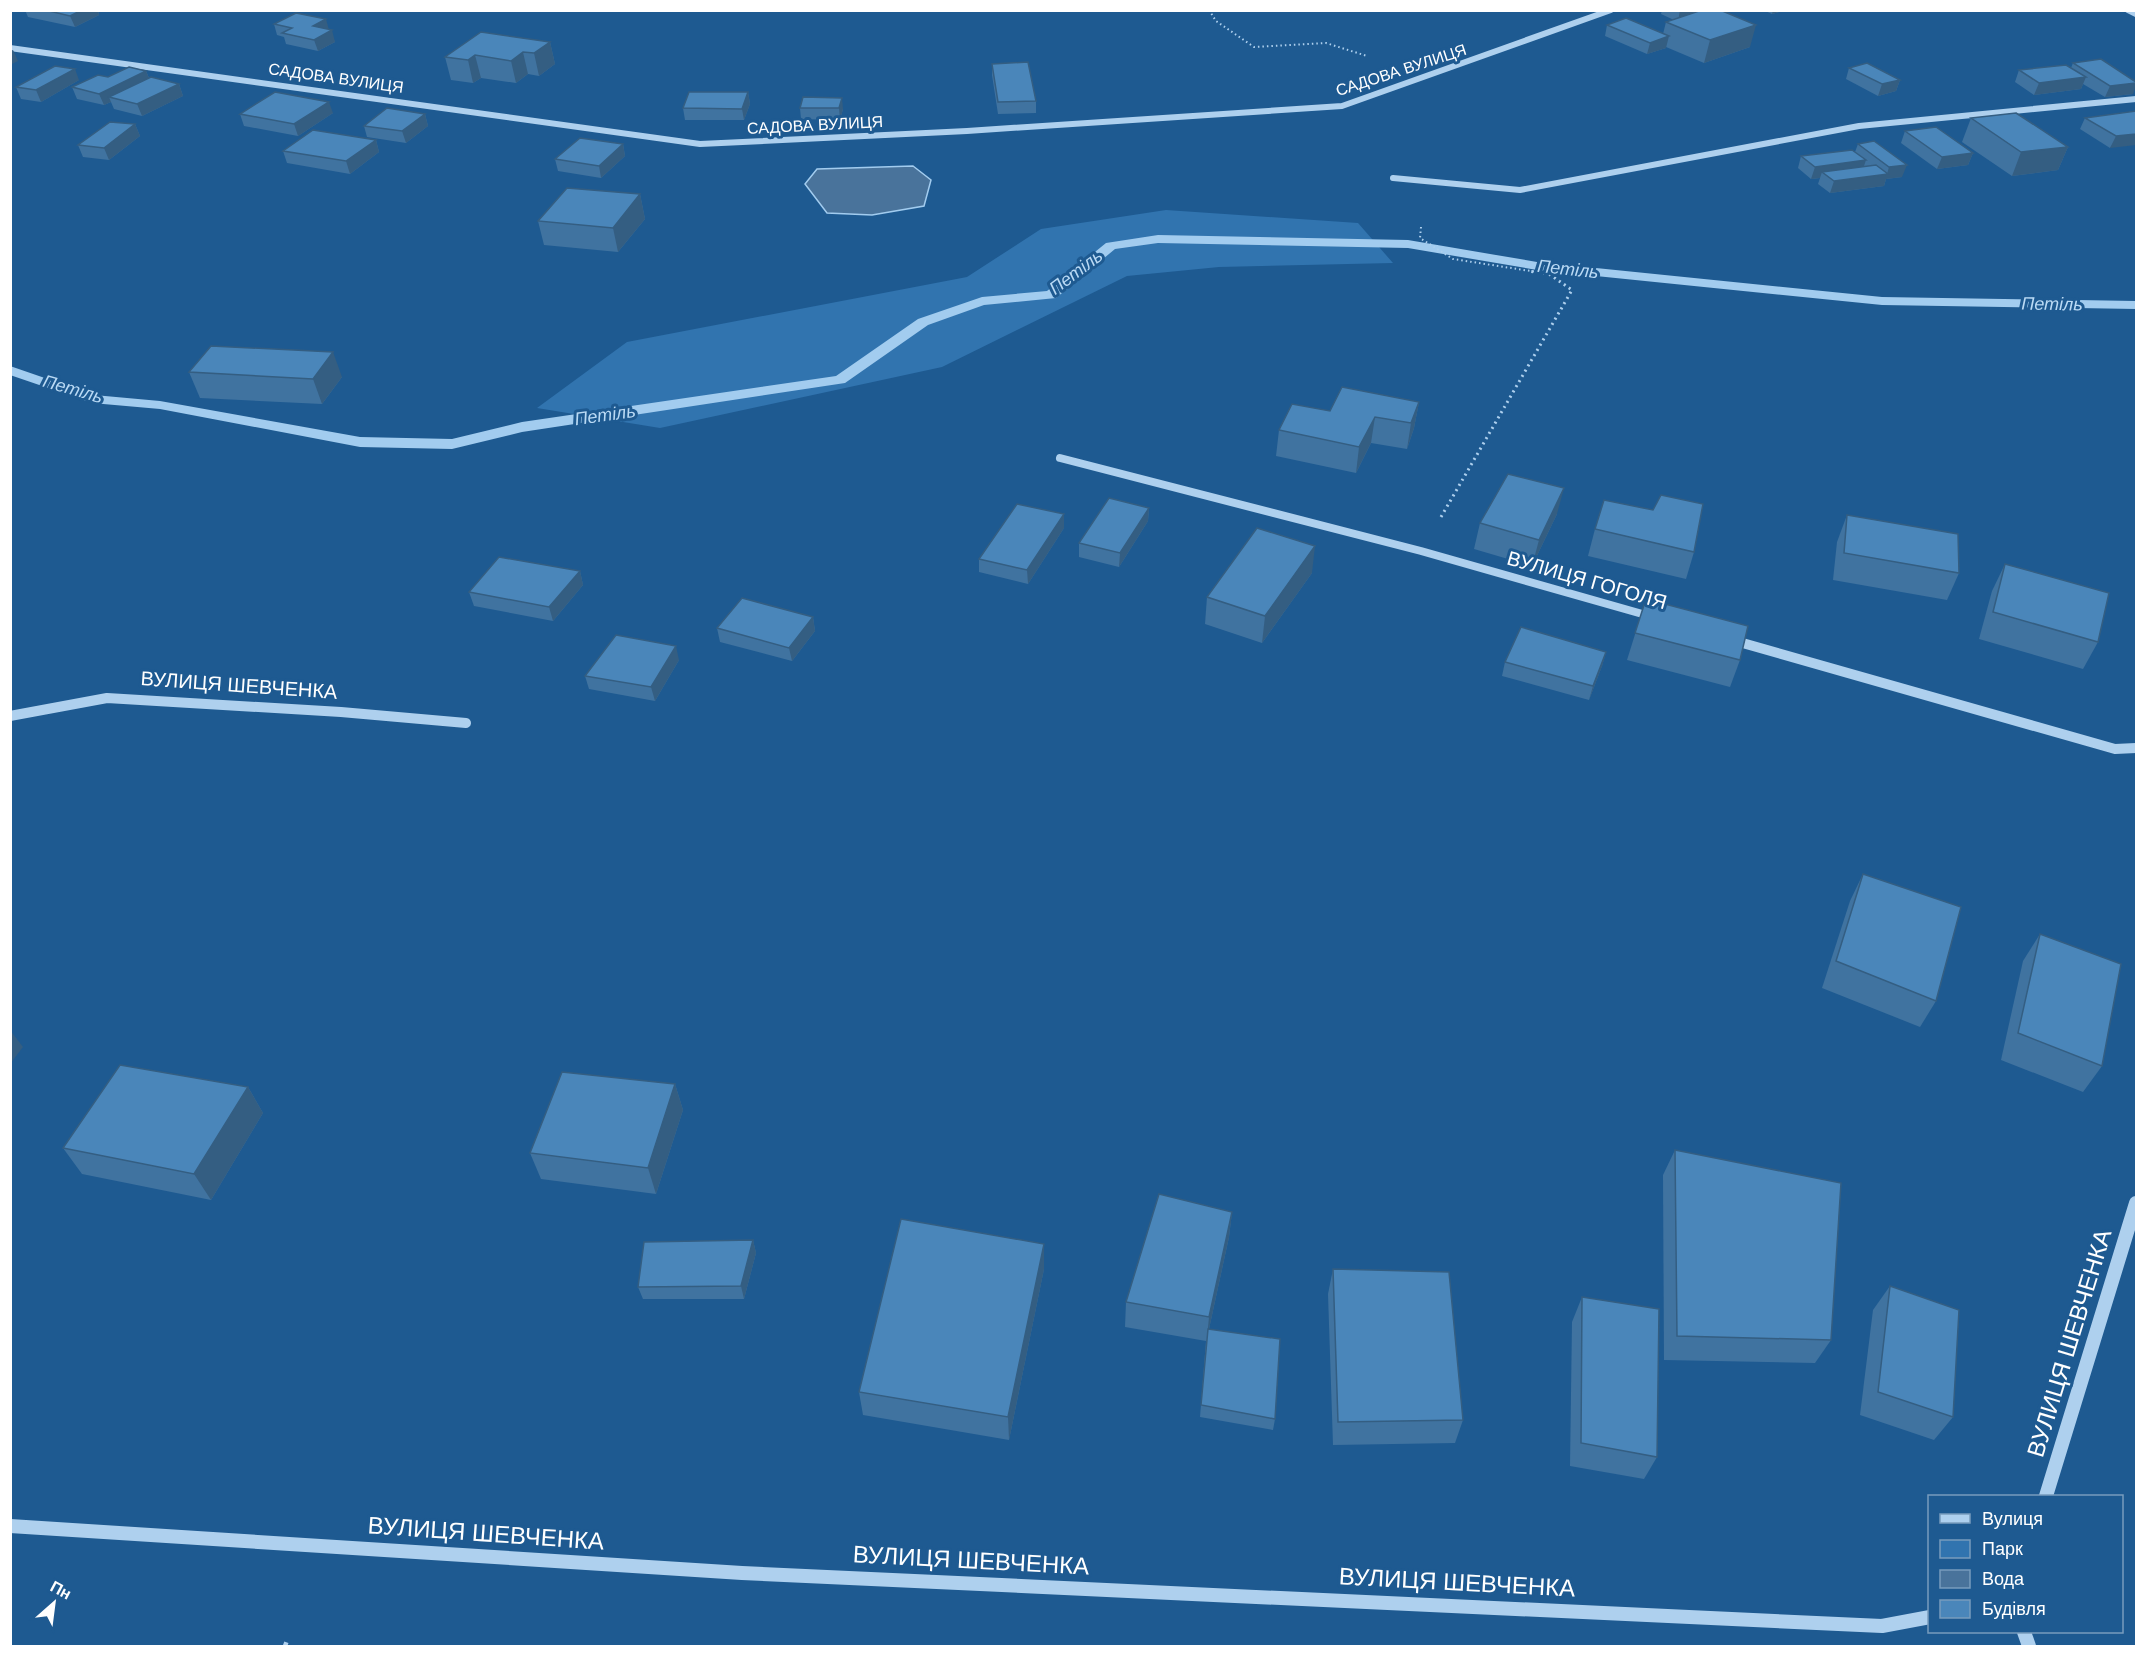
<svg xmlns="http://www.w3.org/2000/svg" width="2147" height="1657" viewBox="0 0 2147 1657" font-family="Helvetica,sans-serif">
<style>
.green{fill:#3174af}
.water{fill:#49739b;stroke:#a2ccef;stroke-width:1.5}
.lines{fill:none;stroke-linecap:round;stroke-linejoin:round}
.stream{fill:#a2ccef;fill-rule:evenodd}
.path-far2{stroke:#aed0ee;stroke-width:2;stroke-dasharray:1.5 3;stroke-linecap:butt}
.path-far1{stroke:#aed0ee;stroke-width:3;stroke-dasharray:2 4;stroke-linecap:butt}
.path{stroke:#aed0ee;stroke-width:4.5;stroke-dasharray:4 6;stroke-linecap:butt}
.minor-far3{stroke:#aed0ee;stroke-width:6}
.minor-far2{stroke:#aed0ee;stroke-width:8}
.minor-far1{stroke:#aed0ee;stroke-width:10}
.minor{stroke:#aed0ee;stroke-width:14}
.wall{fill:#4073a0}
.shaded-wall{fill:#345e82}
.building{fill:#4a86ba;stroke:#345e82;stroke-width:1.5}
.labels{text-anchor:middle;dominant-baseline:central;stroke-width:6;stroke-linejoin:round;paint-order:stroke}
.far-street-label{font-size:16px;fill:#fff;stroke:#1e5a91}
.far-water-label{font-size:18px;font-style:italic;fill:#badaf5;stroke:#1e5a91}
.street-label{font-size:20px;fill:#fff;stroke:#1e5a91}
.near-street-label{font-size:24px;fill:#fff;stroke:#1e5a91}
</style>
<rect width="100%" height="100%" fill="#1e5a91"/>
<polygon class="green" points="1166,210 1358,223 1393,263 1219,267 1127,276 942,367 660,428 537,408 627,342 967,277 1041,229"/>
<polygon class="water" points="913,166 931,180 924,206 872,215 827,213 805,184 817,169"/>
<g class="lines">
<polygon class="stream" points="1158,235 1408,240 1537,262 1882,297 2136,301 2136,309 1882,305 1537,270 1408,248 1158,243 1115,249 1056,298 984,305 928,325 845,383 522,432 452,449 360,447 160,409 92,403 10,375 10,366 94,395 160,401 360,437 452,439 522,422 836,376 918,319 982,297 1047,291 1106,243"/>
<g class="path-far2">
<polyline points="1209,10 1216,21 1254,47 1326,43 1367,56"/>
<polyline points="1421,227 1420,238 1453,259 1537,272"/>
</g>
<polyline class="path-far1" points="1441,517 1572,290 1549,274 1528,271"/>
<polyline class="path" points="285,1646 288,1638"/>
<g class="minor-far3">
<polyline points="2128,10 2136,14"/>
<polyline points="10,48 700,144 967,131 1342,106 1611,10"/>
<polyline points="1393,178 1520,190 1859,126 2136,99"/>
</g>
<polyline class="minor-far2" points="1060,458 1421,551 1653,617"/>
<g class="minor-far1">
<polyline points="1732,640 2115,749 2136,748"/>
<polyline points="10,716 107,698 341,712 466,723"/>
</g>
<g class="minor">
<polyline points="2046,1496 2136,1203"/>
<polyline points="10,1526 742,1573 1882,1626 1930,1617"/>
<polyline points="2024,1632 2029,1646"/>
</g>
</g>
<g class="wall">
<polygon points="25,10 98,10 99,15 75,27 28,17"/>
<polygon points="1662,10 1720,10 1750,47 1704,63 1666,47 1666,48 1647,54 1605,36 1607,25 1663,34 1666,22 1674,20 1661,14"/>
<polygon points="1763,10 1786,10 1772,14"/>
<polygon points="274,24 329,30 335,42 318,51 286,44 284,37 277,35"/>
<polygon points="550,42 555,64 539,76 528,74 516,83 481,78 473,83 451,80 445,57"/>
<polygon points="2073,63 2133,94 2105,97 2083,84 2081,89 2034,95 2015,82 2019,70 2071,68"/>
<polygon points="992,64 1036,101 1036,113 998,114 992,75"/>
<polygon points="1849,68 1900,80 1896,91 1878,96 1846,79"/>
<polygon points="146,71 149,78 179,84 183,96 142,116 114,109 111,102 104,105 77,99 72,87 108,77"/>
<polygon points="79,80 41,102 21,99 16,87"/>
<polygon points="748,92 750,104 744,120 685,120 683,108"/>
<polygon points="803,97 843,109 840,120 801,119 800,108"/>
<polygon points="2136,111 2110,148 2080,129 2085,118"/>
<polygon points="333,113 298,136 244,126 240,114"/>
<polygon points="425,114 428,126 406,143 367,137 364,126"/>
<polygon points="1971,118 2068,147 2058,170 2012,176 1962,142"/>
<polygon points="135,124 140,136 109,160 83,157 78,145"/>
<polygon points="1905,131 1973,153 1968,165 1937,169 1901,143"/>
<polygon points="376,140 379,152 350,174 287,163 283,151"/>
<polygon points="623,144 625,156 601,178 558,171 555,159"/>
<polygon points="1858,144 1902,177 1886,179 1884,186 1830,193 1818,184 1820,178 1811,179 1798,168 1801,156 1855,152"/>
<polygon points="640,194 645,219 618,252 544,245 538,221"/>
<polygon points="189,372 342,377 322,404 200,398"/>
<polygon points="1419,402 1414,428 1407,449 1371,443 1356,473 1276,456 1279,430 1330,411"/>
<polygon points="1149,508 1148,521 1119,567 1079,557 1079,543"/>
<polygon points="1557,514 1532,566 1474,549 1480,523"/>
<polygon points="1847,515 1959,573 1947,600 1833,580 1837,542"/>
<polygon points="1064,528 1028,584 979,572 979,559"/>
<polygon points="1595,529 1694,552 1686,579 1588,556"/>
<polygon points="2005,564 2098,642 2083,669 1979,639 1992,591"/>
<polygon points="580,571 583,585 553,621 474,606 469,592"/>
<polygon points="1312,573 1262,643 1205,624 1207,597"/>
<polygon points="1646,599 1740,660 1730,687 1627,660"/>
<polygon points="813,617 815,631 792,661 720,642 717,628"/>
<polygon points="1606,652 1602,666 1589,700 1502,676 1505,662"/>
<polygon points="679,660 655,701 589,689 585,676"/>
<polygon points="1863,874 1936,1001 1920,1027 1822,988 1850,901"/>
<polygon points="2040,934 2102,1066 2083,1092 2001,1060 2023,961"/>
<polygon points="675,1084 683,1110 656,1194 541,1179 530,1153"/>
<polygon points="248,1087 263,1113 211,1200 82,1174 63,1148"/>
<polygon points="1675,1150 1831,1340 1815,1363 1664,1360 1663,1175"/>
<polygon points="1232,1212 1229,1237 1209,1329 1275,1419 1273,1430 1200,1417 1206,1341 1125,1327 1126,1302"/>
<polygon points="753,1240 756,1253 744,1299 643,1299 638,1287"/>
<polygon points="1044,1244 1044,1269 1009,1440 863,1415 859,1392"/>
<polygon points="1333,1269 1463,1420 1455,1443 1333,1445 1328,1294"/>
<polygon points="1890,1286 1953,1417 1934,1440 1860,1415 1873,1310"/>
<polygon points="1582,1297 1657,1457 1644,1479 1570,1466 1572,1322"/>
</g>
<g class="shaded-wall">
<polygon points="82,10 98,10 99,15 75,27 70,16"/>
<polygon points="1680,10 1704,10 1678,21"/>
<polygon points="1773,10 1786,10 1772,14"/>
<polygon points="326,19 329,30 313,26"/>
<polygon points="1756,25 1750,47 1704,63 1710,40"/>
<polygon points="332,30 335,42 318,51 314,40"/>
<polygon points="1669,36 1666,48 1647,54 1650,43"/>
<polygon points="550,42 555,64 539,76 534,53"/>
<polygon points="13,50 18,61 10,65 10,51"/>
<polygon points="523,52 528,74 516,83 511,61"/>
<polygon points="475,55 481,78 473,83 468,60"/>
<polygon points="75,69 79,80 41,102 36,90"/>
<polygon points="146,71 151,83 109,97 111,102 104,105 99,94"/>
<polygon points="2086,77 2081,89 2034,95 2039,83"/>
<polygon points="1900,80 1896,91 1878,96 1882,84"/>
<polygon points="2136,83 2136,86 2133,94 2105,97 2110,86"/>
<polygon points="179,84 183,96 142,116 137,104"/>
<polygon points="748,92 750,104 744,120 742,109"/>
<polygon points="842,98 843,109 840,120 839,108"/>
<polygon points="329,102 333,113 298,136 294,124"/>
<polygon points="425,114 428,126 406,143 402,131"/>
<polygon points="135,124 140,136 109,160 104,148"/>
<polygon points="2136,134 2136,145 2110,148 2116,136"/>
<polygon points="376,140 379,152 350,174 346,161"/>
<polygon points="623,144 625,156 601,178 599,166"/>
<polygon points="2068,147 2058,170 2012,176 2021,152"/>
<polygon points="1973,153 1968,165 1937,169 1942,157"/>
<polygon points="1866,160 1862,172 1822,172 1820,178 1811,179 1815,167"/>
<polygon points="1907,165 1902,177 1886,179 1884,186 1830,193 1834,181 1887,174 1889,167"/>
<polygon points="640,194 645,219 618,252 613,228"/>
<polygon points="333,352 342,377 322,404 313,379"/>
<polygon points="1419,402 1414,428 1407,449 1411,423"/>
<polygon points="1375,417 1371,443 1356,473 1359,447"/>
<polygon points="1564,488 1557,514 1532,566 1539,540"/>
<polygon points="1149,508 1148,521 1119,567 1120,553"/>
<polygon points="1064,514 1064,528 1028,584 1027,570"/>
<polygon points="1315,546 1312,573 1262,643 1265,616"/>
<polygon points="580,571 583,585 553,621 549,607"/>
<polygon points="813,617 815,631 792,661 789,648"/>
<polygon points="676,646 679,660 655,701 651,687"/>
<polygon points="1606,652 1602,666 1589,700 1593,686"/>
<polygon points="10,1030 23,1047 10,1064"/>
<polygon points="675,1084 683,1110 656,1194 648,1168"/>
<polygon points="248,1087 263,1113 211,1200 194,1174"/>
<polygon points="1232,1212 1229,1237 1207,1338 1209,1317"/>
<polygon points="753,1240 756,1253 744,1299 741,1286"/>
<polygon points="1044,1244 1044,1269 1009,1440 1008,1417"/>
</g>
<g class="building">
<polygon points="45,10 82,10 70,16"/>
<polygon points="1702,10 1720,10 1756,25 1710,40 1666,22"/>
<polygon points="296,13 326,19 313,26 332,30 314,40 282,33 292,28 274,24"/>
<polygon points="1626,18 1669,36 1650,43 1607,25"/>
<polygon points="481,32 550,42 534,53 523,52 511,61 475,55 468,60 445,57"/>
<polygon points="2101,59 2136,82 2136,83 2110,86 2073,63"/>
<polygon points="1028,62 1036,101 998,102 992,64"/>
<polygon points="1867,63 1900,80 1882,84 1849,68"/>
<polygon points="2066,65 2086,77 2039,83 2019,70"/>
<polygon points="55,66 75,69 36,90 16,87"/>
<polygon points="129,67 146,71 99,94 72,87 98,75 108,77"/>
<polygon points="151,77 179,84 137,104 109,97"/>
<polygon points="275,92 329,102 294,124 240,114"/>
<polygon points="689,92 748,92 742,109 683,108"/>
<polygon points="803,97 842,98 839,108 800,108"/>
<polygon points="387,108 425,114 402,131 364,126"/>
<polygon points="2136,111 2136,134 2116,136 2085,118"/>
<polygon points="2016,113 2068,147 2021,152 1971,118"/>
<polygon points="110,122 135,124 104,148 78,145"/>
<polygon points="1936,127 1973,153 1942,157 1905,131"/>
<polygon points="313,130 376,140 346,161 283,151"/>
<polygon points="580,138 623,144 599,166 555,159"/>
<polygon points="1874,141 1907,165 1889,167 1858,144"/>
<polygon points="1852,150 1866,160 1815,167 1801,156"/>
<polygon points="1876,165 1888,174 1834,181 1822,172"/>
<polygon points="567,188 640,194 613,228 538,221"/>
<polygon points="211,346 333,352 313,379 189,372"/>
<polygon points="1342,387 1419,402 1411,423 1375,417 1359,447 1279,430 1292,404 1330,411"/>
<polygon points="1508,474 1564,488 1539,540 1480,523"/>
<polygon points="1661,495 1703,504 1694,552 1595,529 1604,500 1653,510"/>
<polygon points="1109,498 1149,508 1120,553 1079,543"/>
<polygon points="1017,504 1064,514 1027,570 979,559"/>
<polygon points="1847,515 1958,534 1959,573 1844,553"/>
<polygon points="1257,528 1315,546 1265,616 1207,597"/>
<polygon points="499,557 580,571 549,607 469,592"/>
<polygon points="2005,564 2109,593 2098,642 1993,612"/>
<polygon points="742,598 813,617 789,648 717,628"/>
<polygon points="1646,599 1748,626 1740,660 1635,633"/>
<polygon points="1521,627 1606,652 1593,686 1505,662"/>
<polygon points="616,635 676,646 651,687 585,676"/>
<polygon points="1863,874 1961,907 1936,1001 1836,961"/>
<polygon points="2040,934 2121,964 2102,1066 2018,1033"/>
<polygon points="120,1065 248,1087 194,1174 63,1148"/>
<polygon points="562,1072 675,1084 648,1168 530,1153"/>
<polygon points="1675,1150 1841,1183 1831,1340 1677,1336"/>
<polygon points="1159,1194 1232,1212 1209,1317 1126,1302"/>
<polygon points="901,1219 1044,1244 1008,1417 859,1392"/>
<polygon points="753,1240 741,1286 638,1287 644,1242"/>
<polygon points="1333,1269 1449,1272 1463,1420 1338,1422"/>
<polygon points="1890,1286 1959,1310 1953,1417 1878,1392"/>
<polygon points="1582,1297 1659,1309 1657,1457 1581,1443"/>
<polygon points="1208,1329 1280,1339 1275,1419 1201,1405"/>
</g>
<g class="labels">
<g class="far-street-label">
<text transform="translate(1401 70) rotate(-18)">САДОВА ВУЛИЦЯ</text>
<text transform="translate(336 78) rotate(8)">САДОВА ВУЛИЦЯ</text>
<text transform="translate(815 125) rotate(-3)">САДОВА ВУЛИЦЯ</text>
</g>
<g class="far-water-label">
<text transform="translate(1568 269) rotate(6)">Петіль</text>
<text transform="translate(1076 272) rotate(-37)">Петіль</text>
<text transform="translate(2052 304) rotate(1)">Петіль</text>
<text transform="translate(73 389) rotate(16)">Петіль</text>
<text transform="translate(605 415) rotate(-8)">Петіль</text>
</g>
<g class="street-label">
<text transform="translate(1587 580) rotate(16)">ВУЛИЦЯ ГОГОЛЯ</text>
<text transform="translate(239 685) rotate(4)">ВУЛИЦЯ ШЕВЧЕНКА</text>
</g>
<g class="near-street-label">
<text transform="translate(2069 1343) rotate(-73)">ВУЛИЦЯ ШЕВЧЕНКА</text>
<text transform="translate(486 1533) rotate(4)">ВУЛИЦЯ ШЕВЧЕНКА</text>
<text transform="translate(971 1560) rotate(3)">ВУЛИЦЯ ШЕВЧЕНКА</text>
<text transform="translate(1457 1582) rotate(3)">ВУЛИЦЯ ШЕВЧЕНКА</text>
</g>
</g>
<rect width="2147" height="1657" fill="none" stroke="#ffffff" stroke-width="24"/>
<rect x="1928" y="1495" width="195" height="138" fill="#1e5a91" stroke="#789cbd" stroke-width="1.5"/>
<rect x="1940" y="1514" width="30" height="9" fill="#aed0ee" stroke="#789cbd" stroke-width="1.5"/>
<text x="1982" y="1525" font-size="18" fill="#ffffff">Вулиця</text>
<rect x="1940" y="1540" width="30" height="18" fill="#3174af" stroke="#789cbd" stroke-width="1.5"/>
<text x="1982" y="1555" font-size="18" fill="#ffffff">Парк</text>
<rect x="1940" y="1570" width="30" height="18" fill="#49739b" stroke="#789cbd" stroke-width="1.5"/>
<text x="1982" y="1585" font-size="18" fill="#ffffff">Вода</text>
<rect x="1940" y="1600" width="30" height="18" fill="#4a86ba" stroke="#789cbd" stroke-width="1.5"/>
<text x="1982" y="1615" font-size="18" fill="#ffffff">Будівля</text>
<g transform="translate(54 1603) rotate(28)" stroke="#1e5a91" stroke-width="4.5" paint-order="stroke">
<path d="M0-4.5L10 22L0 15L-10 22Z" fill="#ffffff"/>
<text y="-9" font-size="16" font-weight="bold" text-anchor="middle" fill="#ffffff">Пн</text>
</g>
</svg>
